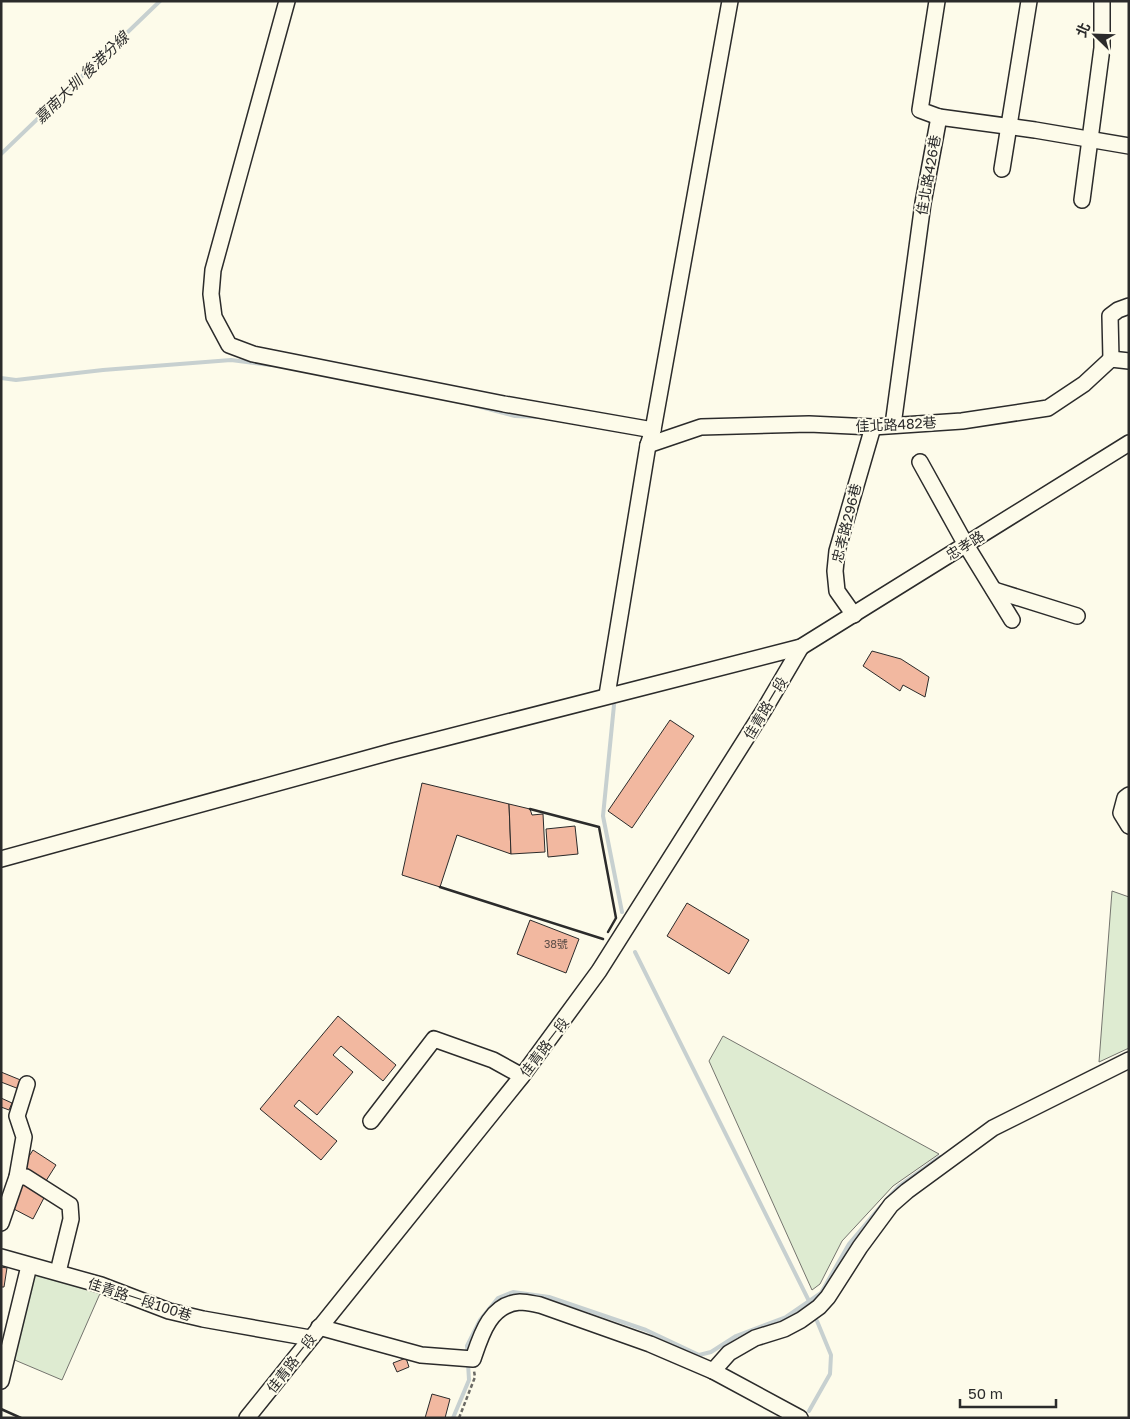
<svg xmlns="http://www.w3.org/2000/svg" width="1130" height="1419" viewBox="0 0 1130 1419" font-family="'Golos Text','Noto Sans TC',sans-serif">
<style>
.green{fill:#deebd1;stroke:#74746e}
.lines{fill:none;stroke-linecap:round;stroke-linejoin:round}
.stream{stroke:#c7d0d0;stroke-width:4}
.building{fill:#f2b8a0;stroke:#2b2b2b}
.minor-casing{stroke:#2b2b2b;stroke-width:18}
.path{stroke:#6a6964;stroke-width:2.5;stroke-dasharray:4 2.5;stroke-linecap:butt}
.minor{stroke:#fdfbea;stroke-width:15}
.wall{stroke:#2b2b2b;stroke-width:2.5}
.labels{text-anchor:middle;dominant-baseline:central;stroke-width:4;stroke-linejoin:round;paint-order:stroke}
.number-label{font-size:11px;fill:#5d4e48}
.street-label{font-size:14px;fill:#2b2b2b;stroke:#fdfbea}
.water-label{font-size:15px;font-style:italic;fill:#2b2b2b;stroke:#fdfbea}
</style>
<rect width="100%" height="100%" fill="#fdfbea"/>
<g class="green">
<polygon points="1112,891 1129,897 1129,1048 1099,1062"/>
<polygon points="723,1036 939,1154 893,1186 842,1241 820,1284 812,1290 709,1061"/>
<polygon points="31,1268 102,1289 62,1380 10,1358"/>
</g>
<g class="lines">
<g class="stream">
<polyline points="1,154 160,1"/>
<polyline points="1,378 16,380 103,370 231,360 270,365"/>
<polyline points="473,405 515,416 539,417"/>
<polyline points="614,705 603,816 622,912"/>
<polyline points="635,952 809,1301"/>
<polyline points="887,1199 898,1187 940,1157"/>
<polyline points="468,1356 467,1346 480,1320 498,1298 513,1292 549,1297 646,1330 699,1355 711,1352 736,1336 786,1317 821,1293 849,1244 881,1206"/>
<polyline points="809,1411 830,1374 831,1355 817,1321"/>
<polyline points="453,1418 469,1380 468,1363"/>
</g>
</g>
<g class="building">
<polygon points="872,651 901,659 929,677 925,697 903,685 900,691 863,666"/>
<polygon points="670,720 694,736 632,828 608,811"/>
<polygon points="422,783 509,804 511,854 457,835 440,887 402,875"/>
<polygon points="509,804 530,809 532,815 543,814 545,852 511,854"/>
<polygon points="575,826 578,854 548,857 546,829"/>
<polygon points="687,903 749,940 729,974 667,936"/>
<polygon points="530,920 579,939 566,973 517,954"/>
<polygon points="338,1016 396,1065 383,1081 341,1046 333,1055 353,1072 317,1115 299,1100 294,1106 337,1141 321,1160 260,1109"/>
<polygon points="1,1072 23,1081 19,1089 1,1082"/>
<polygon points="1,1098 12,1103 9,1110 1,1107"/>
<polygon points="33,1150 56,1165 44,1184 21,1169"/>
<polygon points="23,1182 46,1194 33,1219 10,1207"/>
<polygon points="1,1267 7,1268 4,1287 1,1287"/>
<polygon points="406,1358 409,1367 397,1372 393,1363"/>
<polygon points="432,1394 450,1399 445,1418 425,1418"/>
</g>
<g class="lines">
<defs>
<g id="minor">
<polyline points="287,1 213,270 211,294 214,317 229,345 253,354 504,404 653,430 648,445 607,695"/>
<polyline points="937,1 920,110 939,117"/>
<polyline points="1002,169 1029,1"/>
<polyline points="1082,200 1102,48 1102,1"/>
<polyline points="1111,359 1110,316 1118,310 1129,306"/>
<polyline points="893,425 923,203 939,117 1035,130 1129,146"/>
<polyline points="653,430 730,1"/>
<polyline points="648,445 701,427 809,424 873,427 962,421 1048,408 1084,384 1111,359 1129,361"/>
<polyline points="920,462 966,545 1012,620"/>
<polyline points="994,590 1077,616"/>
<polyline points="854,615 837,591 835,571 837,551 873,427"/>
<polyline points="1129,795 1125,798 1121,813 1129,826"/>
<polyline points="1,859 394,751 801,647 1129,443"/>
<polyline points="371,1121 434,1039 493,1060 522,1076"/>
<polyline points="17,1177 26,1177 70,1205 71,1219 58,1272"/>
<polyline points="1,1223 17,1177 24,1137 17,1116 27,1084"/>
<polyline points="1,1257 101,1285 169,1311 203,1319 310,1338"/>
<path d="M319 1327 421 1355 473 1359C481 1335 490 1304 520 1302 527 1302 534 1304 540 1305L650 1344 713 1371 800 1418"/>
<polyline points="713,1371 729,1353 755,1338 784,1329 801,1320 819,1307 828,1297 860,1247 891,1205 907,1191 993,1128 1129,1060"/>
<polyline points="1,1381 29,1266"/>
<polyline points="247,1418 522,1076 599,971 764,710 801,647"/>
</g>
</defs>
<use href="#minor" class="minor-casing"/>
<polyline class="path" points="459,1418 475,1377 474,1371"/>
<use href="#minor" class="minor"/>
<g class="wall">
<polyline points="530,809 599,827 616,918 608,932"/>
<polyline points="440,887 603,939"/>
<polyline points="1,1409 21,1418"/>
</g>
</g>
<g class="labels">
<g class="number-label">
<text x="556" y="943">38號</text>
</g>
<g class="street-label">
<text transform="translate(928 175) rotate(-80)">佳北路426巷</text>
<text transform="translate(896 424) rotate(-3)">佳北路482巷</text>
<text transform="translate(846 523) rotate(-76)">忠孝路296巷</text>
<text transform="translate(965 545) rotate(-32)">忠孝路</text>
<text transform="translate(765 708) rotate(-59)">佳青路一段</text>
<text transform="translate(544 1047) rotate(-53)">佳青路一段</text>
<text transform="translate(140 1299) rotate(18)">佳青路一段100巷</text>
<text transform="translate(291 1363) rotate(-52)">佳青路一段</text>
</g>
<g class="water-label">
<text transform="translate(81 77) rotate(-44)">嘉南大圳 後港分線</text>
</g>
</g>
<rect width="1130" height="1419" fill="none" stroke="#2b2b2b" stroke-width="5"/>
<g transform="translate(1095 35) rotate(293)" stroke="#fdfbea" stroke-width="4" paint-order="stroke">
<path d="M0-4L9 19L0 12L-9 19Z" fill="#2b2b2b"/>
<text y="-8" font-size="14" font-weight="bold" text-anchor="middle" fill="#2b2b2b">北</text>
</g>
<path d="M960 1399v8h96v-8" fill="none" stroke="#2b2b2b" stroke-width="2.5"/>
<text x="968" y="1399" font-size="15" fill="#2b2b2b" stroke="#fdfbea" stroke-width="4" paint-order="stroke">50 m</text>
</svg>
